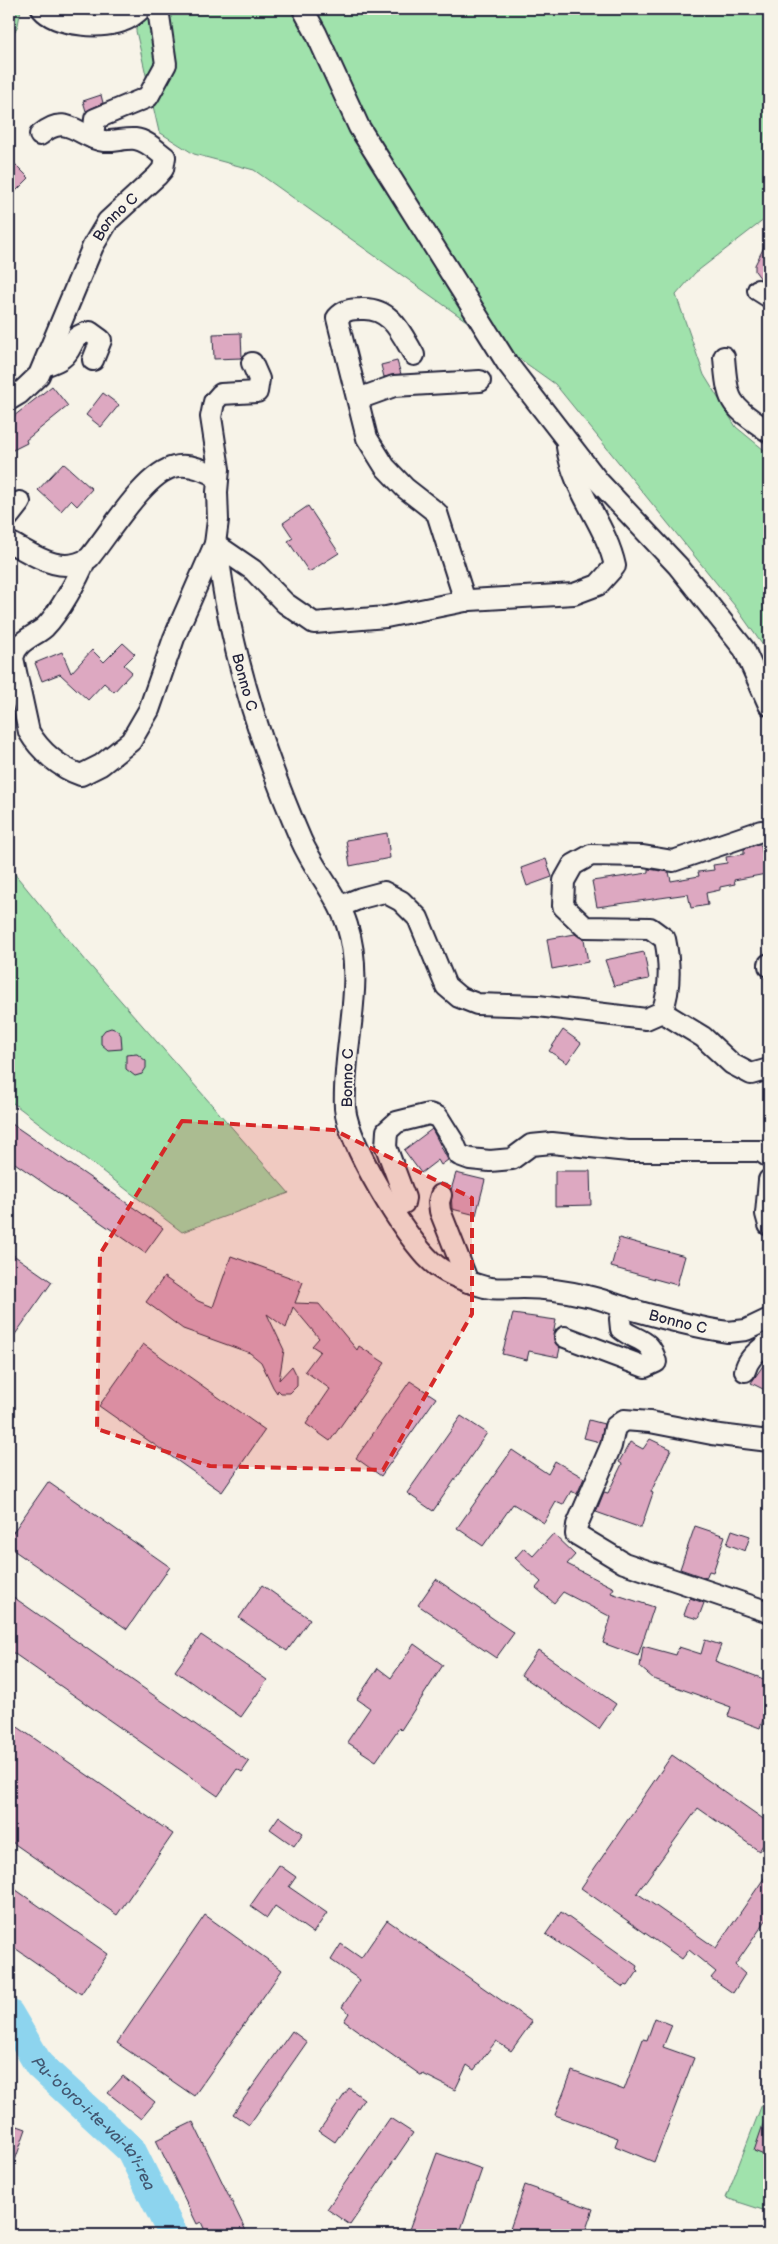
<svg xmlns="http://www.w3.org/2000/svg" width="778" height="2244" viewBox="0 0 778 2244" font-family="'Balsamiq Sans',sans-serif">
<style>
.green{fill:#a0e2ac;stroke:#618274}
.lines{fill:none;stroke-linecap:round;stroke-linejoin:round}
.river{stroke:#8dd4ee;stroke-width:30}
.building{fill:#dda8c1;stroke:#22223b}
.street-casing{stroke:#22223b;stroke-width:24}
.street{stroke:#f7f3e8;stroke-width:20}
.marked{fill:#d62828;fill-opacity:0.2;stroke:#d62828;stroke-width:4;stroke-dasharray:10 6;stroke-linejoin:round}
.labels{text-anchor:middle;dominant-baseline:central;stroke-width:4;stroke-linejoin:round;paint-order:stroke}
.street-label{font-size:15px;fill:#22223b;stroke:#f7f3e8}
.water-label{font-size:16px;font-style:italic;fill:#425771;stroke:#f7f3e8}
</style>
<rect width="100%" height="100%" fill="#f7f3e8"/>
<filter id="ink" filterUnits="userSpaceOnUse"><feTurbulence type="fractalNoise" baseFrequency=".02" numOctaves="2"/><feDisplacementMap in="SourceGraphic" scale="10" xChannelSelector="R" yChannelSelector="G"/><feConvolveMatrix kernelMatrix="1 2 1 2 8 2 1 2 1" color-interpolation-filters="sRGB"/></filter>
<g filter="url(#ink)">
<g class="green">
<polygon points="9,9 21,9 18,25 9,44"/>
<polygon points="137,9 769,9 769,216 695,273 676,295 704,375 736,427 769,454 769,654 735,606 555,384 254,170 194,154 159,132 136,31"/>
<polygon points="9,867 87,962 289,1193 182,1232 9,1100"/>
<polygon points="769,2086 769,2212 726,2198"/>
</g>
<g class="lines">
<path class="river" id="s1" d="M9 2014 39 2065 131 2150 173 2235"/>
</g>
<g class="building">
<polygon points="101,95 103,103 86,111 83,101"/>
<polygon points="9,158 29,178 9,198"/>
<polygon points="769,237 769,283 761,279 755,271 755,265"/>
<polygon points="241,333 242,358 214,359 213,334"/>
<polygon points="397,361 401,374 384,377 381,365"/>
<polygon points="52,386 68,406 26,440 27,443 9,452 9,420"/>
<polygon points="103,393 119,405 101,427 86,415"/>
<polygon points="63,463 92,489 77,506 71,500 61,511 38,490"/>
<polygon points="308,506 339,553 309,572 288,541 293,538 283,523"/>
<polygon points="123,643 135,654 124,665 132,672 114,692 104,683 88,700 60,674 42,681 35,663 62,652 71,673 92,650 104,662"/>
<polygon points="387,833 390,858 350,866 346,840"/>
<polygon points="756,845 761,845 766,874 734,880 735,884 720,887 720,890 706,893 708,905 691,908 688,894 597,907 592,881 648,873 648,869 669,872 671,881 699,876 698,872 714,870 713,865 727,863 726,857 744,854 744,849"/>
<polygon points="546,859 552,877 527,886 521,868"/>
<polygon points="575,934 584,939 588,962 552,969 547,939"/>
<polygon points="644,952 649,979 614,986 605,960"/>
<polygon points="111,1028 117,1030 121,1035 122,1049 108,1050 101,1044 101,1035 105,1030"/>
<polygon points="563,1030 581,1043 567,1063 549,1051"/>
<polygon points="137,1054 146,1061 146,1068 142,1074 135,1076 126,1069 126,1055"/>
<polygon points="9,1122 163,1228 145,1253 9,1159"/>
<polygon points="432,1129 448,1160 441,1165 438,1160 421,1173 404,1150"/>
<polygon points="555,1171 590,1171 591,1205 555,1206"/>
<polygon points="456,1173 485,1180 476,1215 452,1209 451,1190"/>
<polygon points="619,1238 685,1256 677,1285 611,1267"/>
<polygon points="9,1252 52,1282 9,1343"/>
<polygon points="231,1256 303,1282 295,1303 319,1304 357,1350 359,1346 385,1363 330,1441 306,1424 330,1389 305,1371 320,1351 312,1346 319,1338 293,1307 286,1328 267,1314 284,1350 279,1380 292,1366 297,1376 297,1386 290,1393 281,1393 278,1390 277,1393 273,1387 261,1362 250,1353 183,1329 146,1302 164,1277 198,1301 213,1307"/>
<polygon points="513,1314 556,1320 553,1335 556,1344 560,1348 558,1357 529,1351 527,1360 502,1354"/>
<polygon points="143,1344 265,1430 222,1492 99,1406"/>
<polygon points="769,1357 769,1382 765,1390 751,1383"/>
<polygon points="410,1381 436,1398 381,1476 356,1458"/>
<polygon points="461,1416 487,1433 433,1511 407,1493"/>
<polygon points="589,1420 604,1424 600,1442 584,1438"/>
<polygon points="650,1439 671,1449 651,1492 653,1493 641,1528 596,1512 604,1492 608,1493 622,1464 619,1462 630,1442 643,1449"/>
<polygon points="512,1450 548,1474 555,1461 584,1478 577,1494 571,1491 563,1505 556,1502 544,1523 513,1504 483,1546 457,1528"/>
<polygon points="48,1482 170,1567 127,1629 9,1547 9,1538"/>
<polygon points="695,1526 725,1536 713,1572 709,1571 706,1578 680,1569"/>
<polygon points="732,1530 750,1536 745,1551 727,1544"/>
<polygon points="553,1534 575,1555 567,1564 614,1588 611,1593 654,1607 638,1656 603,1643 611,1617 563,1592 554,1603 536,1588 541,1582 515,1558 524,1548 533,1556"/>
<polygon points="436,1579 514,1633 496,1658 418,1605"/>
<polygon points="262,1585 310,1619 287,1651 239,1618"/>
<polygon points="9,1594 249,1762 242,1772 237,1769 218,1796 9,1650"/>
<polygon points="690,1598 704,1603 698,1619 684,1615"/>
<polygon points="201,1635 267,1680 241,1717 175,1671"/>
<polygon points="705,1640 721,1645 715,1661 769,1681 769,1704 760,1728 728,1716 731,1707 654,1679 640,1667 643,1646 676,1655 679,1647 701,1654"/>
<polygon points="414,1644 443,1665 401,1730 399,1728 376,1761 347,1742 370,1708 357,1699 378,1668 391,1678"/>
<polygon points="538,1650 616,1704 599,1729 521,1675"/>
<polygon points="9,1721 173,1834 117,1915 9,1840"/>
<polygon points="672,1755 769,1823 769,1836 759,1851 698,1808 637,1893 716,1948 769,1871 769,1916 735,1965 745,1974 733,1993 711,1978 716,1972 689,1950 682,1959 581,1888"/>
<polygon points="279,1816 303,1833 294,1846 270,1829"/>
<polygon points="279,1865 296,1877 289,1887 327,1913 313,1933 275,1906 267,1918 250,1906"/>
<polygon points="9,1885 108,1954 81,1994 9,1944"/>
<polygon points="561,1912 637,1966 636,1969 638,1971 628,1986 625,1985 623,1987 546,1934"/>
<polygon points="205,1915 282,1970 194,2096 117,2043"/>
<polygon points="387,1920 532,2022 511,2051 496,2041 474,2070 467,2065 455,2090 423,2074 422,2076 344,2021 349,2013 342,2007 360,1980 331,1960 341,1944 361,1958"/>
<polygon points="655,2018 672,2025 663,2047 694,2058 654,2162 615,2146 618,2138 555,2115 572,2071 624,2090 643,2039 647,2040"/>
<polygon points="292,2031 307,2042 249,2125 233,2114"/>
<polygon points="123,2076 155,2102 141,2119 108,2093"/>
<polygon points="349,2088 364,2099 335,2142 319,2131"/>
<polygon points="767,2113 769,2114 769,2157 754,2151"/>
<polygon points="390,2118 413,2133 350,2225 327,2209"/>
<polygon points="193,2122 212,2161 248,2235 207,2235 201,2222 197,2224 156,2140"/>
<polygon points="9,2123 26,2129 11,2172 9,2171"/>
<polygon points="437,2153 482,2169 459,2235 407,2235"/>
<polygon points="525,2185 593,2209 584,2235 508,2235"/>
</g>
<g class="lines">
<defs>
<g id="street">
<path d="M42 9C56 26 106 30 125 20 131 18 136 13 141 9"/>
<polyline points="303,9 316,33 359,127 507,363 599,482 678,566 744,649 769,705"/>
<polyline points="93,138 95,119 148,97 166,64 158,9"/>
<polyline points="758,290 769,297"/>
<path d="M414 355C401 333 391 307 361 309 351 309 344 310 337 318L367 438 385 467 405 488 437 513 465 601"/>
<path d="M724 357C728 406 730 404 769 432"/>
<path d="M44 366C50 364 57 362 62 358 76 347 68 336 90 332L101 340 93 360"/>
<polyline points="358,399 394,386 480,381"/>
<path id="s2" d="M9 400 19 394 39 375 93 246 108 221 157 176 163 169 165 157C156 150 146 140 135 139 125 138 114 142 104 141 79 138 67 111 40 135"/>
<polyline points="9,516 20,502"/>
<path d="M9 542C34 555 61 576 89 558 109 534 145 473 174 467 189 463 205 470 218 478"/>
<path d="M215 544 253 570 285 603 314 623 386 617 470 600 574 594 598 585 615 566C606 524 573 491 567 447"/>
<path id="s3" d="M217 545C229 648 260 745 301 840 314 870 337 894 347 925 366 984 342 1047 345 1108 348 1144 405 1238 432 1262 446 1275 467 1282 485 1287 497 1290 511 1288 523 1288 545 1288 566 1291 587 1296 599 1298 611 1303 623 1307 657 1317 693 1327 728 1332L746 1330 769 1319"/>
<path d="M85 561C78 579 59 613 45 627 34 637 16 641 13 658L29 732C40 751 60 768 81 775L101 765 131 741 149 710 174 638 215 544 218 520 217 492 219 469 211 417 214 402 221 394 257 392 259 379 252 363"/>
<path d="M341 906 361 898 384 892 401 901 418 918 446 986 459 997 477 1004 538 1006 646 1019 662 1012C671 988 670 963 665 939L650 928 585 927 563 906 564 881 573 865 591 855 643 856 673 861 761 831"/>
<polyline points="769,964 769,966"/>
<polyline points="662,1012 703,1037 732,1064 751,1074 769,1069"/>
<polyline points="769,1180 766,1214 769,1225"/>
<polyline points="441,1195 439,1202 440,1211 468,1282"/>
<polyline points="392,1208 404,1203 405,1198 386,1147 387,1131 397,1122 429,1114 438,1117 453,1141 459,1155 470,1159 490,1161 512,1159 531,1145 552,1143 628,1151 760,1151 769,1157"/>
<path d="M565 1337 645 1367 656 1362C650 1337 637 1342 621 1329L620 1319 624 1307"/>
<path d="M745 1371C748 1357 759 1351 769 1342"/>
<polyline points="769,1441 712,1434 650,1422 624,1420 615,1427 611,1446 577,1525 576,1534 624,1563 769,1612"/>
</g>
</defs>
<use href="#street" class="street-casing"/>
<use href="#street" class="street"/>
</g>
</g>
<path class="marked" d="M182 1121 334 1130 472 1198V1314L383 1470 210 1466 97 1429 100 1254Z"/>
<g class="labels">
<g class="street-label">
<text stroke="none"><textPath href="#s2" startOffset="216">Bonno C</textPath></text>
<text stroke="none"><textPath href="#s3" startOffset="140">Bonno C</textPath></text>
<text transform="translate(348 1078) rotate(-89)">Bonno C</text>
<text stroke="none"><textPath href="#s3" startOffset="1024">Bonno C</textPath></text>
</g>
<g class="water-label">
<text stroke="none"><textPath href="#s1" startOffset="140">Pu-'o'oro-i-te-vai-ta'i-rea</textPath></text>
</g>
</g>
<rect width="778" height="2244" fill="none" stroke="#f7f3e8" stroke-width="30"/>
<rect x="15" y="15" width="748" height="2214" fill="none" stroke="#22223b" stroke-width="2" filter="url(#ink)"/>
</svg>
